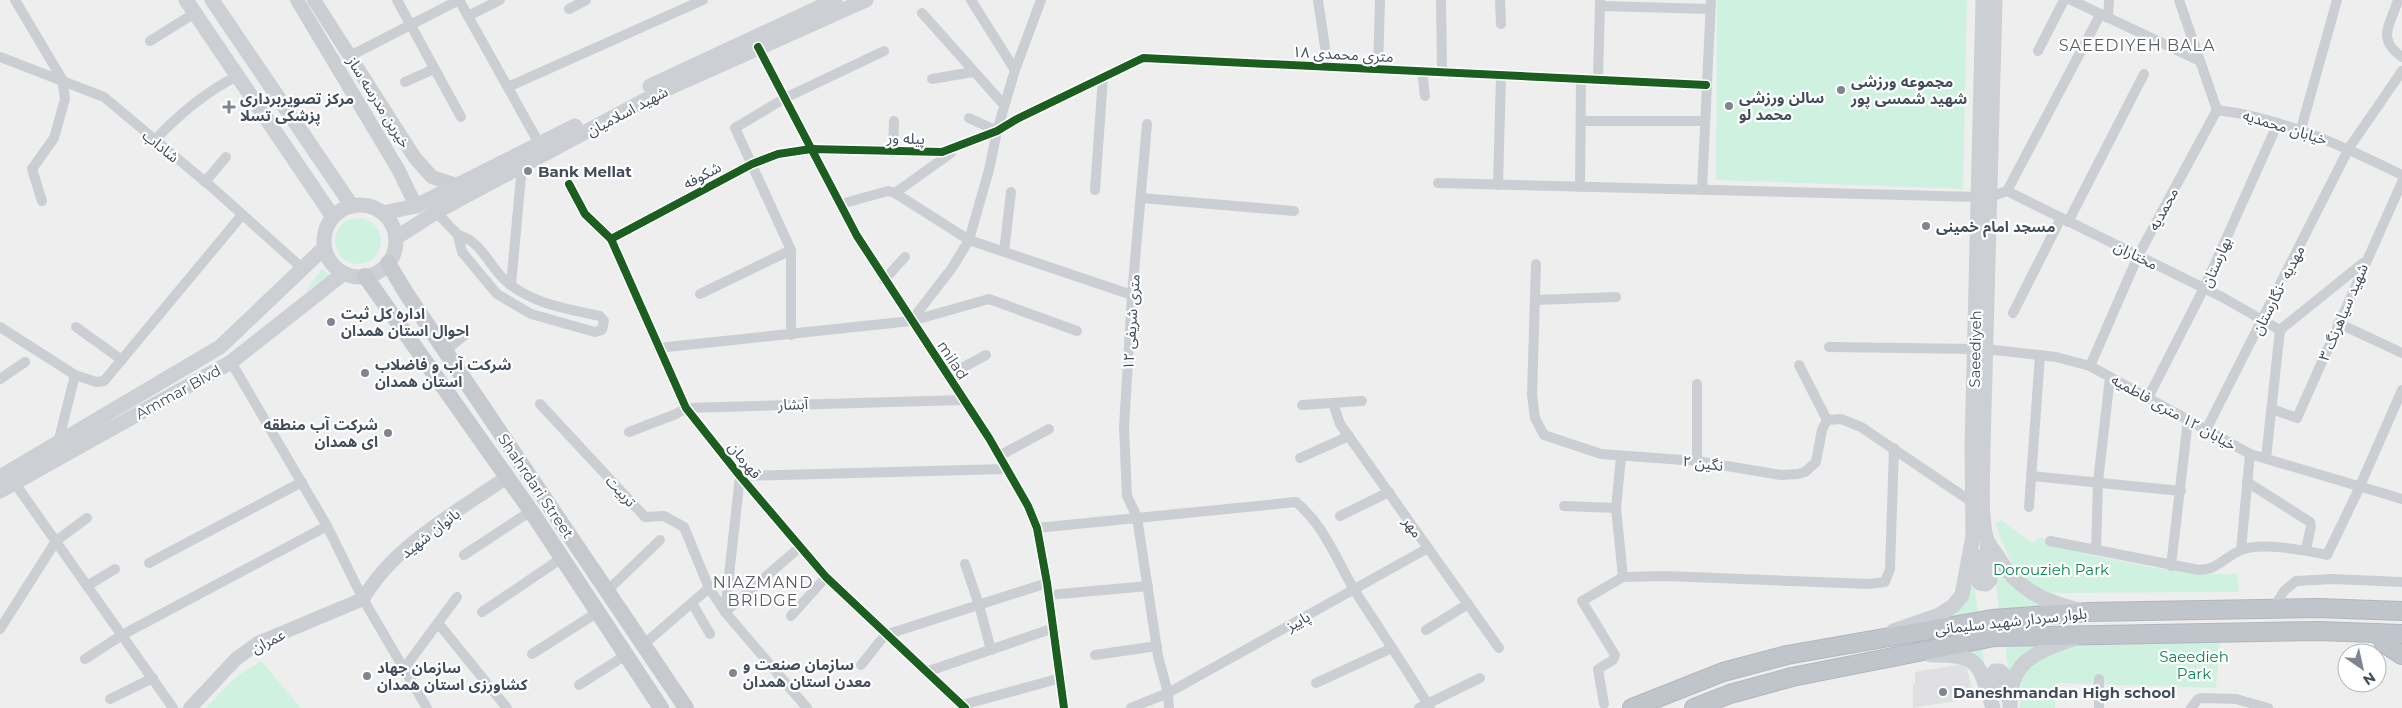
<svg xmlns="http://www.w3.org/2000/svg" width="2402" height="708" viewBox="0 0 2402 708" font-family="Montserrat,'Noto Sans Arabic',sans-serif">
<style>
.education{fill:#e0dfe1}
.green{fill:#cff1df}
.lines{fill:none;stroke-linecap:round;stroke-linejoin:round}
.trunk-casing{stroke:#b2b6bf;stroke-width:20}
.minor{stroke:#cbcfd3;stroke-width:10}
.tertiary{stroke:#cbcfd3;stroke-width:14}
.secondary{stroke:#cccfd4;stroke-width:15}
.primary{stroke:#c6cacf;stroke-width:16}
.trunk{stroke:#c0c5cb;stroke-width:18}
.cycleway-casing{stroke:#fff;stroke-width:11}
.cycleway{stroke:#1b5e20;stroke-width:8}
.poi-dot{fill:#7f8690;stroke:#fff;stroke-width:2}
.labels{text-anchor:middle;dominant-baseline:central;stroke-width:4.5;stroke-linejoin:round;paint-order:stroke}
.street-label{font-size:15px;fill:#434e5d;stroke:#fff}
.poi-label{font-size:15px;font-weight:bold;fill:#434e5d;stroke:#fff;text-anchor:start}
.park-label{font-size:15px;fill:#0b8754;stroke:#fff}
.neighbourhood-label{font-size:16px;letter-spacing:1px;fill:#595d63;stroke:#fff}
</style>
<rect width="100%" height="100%" fill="#efeeee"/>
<polygon class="education" points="1962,664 1967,668 1974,698 1913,708 1913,685 1915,684 1915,672"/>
<g class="green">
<polygon points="1717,0 1967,0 1963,189 1716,180"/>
<circle cx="358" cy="241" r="23"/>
<polygon points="322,269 330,276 305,292"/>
<path d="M2001 520 2032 543 2042 537 2049 545C2111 559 2172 576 2237 574L2239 592 2053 593C2015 585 2009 556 1995 524Z"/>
<path d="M1993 558C2010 591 2021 593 2053 608L1999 612Z"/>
<polygon points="1972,564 1978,614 1936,621 1947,616"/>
<polygon points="2220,641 2216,688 2055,683 2055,708 2020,708 2022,678 2029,667 2038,660 2072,645"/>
<polygon points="2051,642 2009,677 2005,645"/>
<polygon points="1982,648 1987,677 1958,650"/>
<polygon points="261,661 301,708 206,708 237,676"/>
</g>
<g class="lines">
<defs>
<g id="trunk">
<polyline points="2378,633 2385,644 2402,655"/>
<polyline points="1632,708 1723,672 1787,655 1992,619 2088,612 2318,608 2402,611"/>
<polyline points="1694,708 1730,694 1792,677 1994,637 2318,631 2402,634"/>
</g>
</defs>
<use href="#trunk" class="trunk-casing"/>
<g class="minor">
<polyline points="15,0 62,79 65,99 54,138 32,169 42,201"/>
<polyline points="397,0 461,117"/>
<polyline points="459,0 540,145"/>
<polyline points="971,0 1015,70"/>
<polyline points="1318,0 1328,67"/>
<polyline points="1441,0 1442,72"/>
<polyline points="1500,0 1501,24"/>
<polyline points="2071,0 2200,61"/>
<polyline points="2179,0 2217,110"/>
<path d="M2398 0C2390 26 2376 39 2402 57"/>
<polyline points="1600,6 1710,9"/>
<polyline points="569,9 586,0"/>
<polyline points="922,13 1004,105"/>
<polyline points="468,16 500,0"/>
<polyline points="2108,18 2109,0"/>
<polyline points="150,41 195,13"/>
<polyline points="758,47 857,236 989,438 1028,506 1037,528 1047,583 1064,708"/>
<polyline points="2038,51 2064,0"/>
<polyline points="350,56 459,0"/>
<polyline points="0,57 104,97 215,190 302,268"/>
<polyline points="1378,69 1380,0"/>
<polyline points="1422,71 1425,96"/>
<polyline points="932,79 973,72"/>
<polyline points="1598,80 1600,1"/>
<polyline points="405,82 434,69"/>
<polyline points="508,87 703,0"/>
<path d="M2217 110C2283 118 2343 146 2402 175"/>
<polyline points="969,118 997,131"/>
<polyline points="1581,121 1704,121"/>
<polyline points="1147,124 1132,295 1124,427 1127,496 1137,517 1158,656 1168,693 1169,708"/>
<polyline points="2301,129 2337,0"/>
<path d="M154 141C179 114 204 93 237 76"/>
<polyline points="893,152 894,121"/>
<polyline points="205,182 226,157"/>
<polyline points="1438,183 1978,197"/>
<polyline points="569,184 585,214 611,239 686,408 740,476 826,577 965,708"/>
<polyline points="1498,185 1501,75"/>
<polyline points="1580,187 1581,79"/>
<polyline points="1095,190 1103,77"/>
<polyline points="1702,190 1711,0"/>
<polyline points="2007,191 2100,15"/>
<polyline points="895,193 951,153"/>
<polyline points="1990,197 2007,191 2222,297 2280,330"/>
<polyline points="1141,198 1294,211"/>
<polyline points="841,204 888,191 895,193 969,240 1132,295"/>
<polyline points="436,212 458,235"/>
<polyline points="2068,222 2144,74"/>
<path d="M458 235C482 241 489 267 507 282 532 304 569 309 600 316L604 321 602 330 595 332 531 314 497 294 462 252Z"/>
<polyline points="611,239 752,164 778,154 811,149 942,152 997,131 1017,119 1143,58 1706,85"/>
<polyline points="1004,252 1011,192"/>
<polyline points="1536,264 1532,395 1535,418 1544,435 1601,454 1697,461 1781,475 1798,474 1805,472 1816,462 1822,430 1827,420"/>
<polyline points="884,280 905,257"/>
<polyline points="511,285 522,166"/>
<polyline points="700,294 791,250"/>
<polyline points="1535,300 1616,297"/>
<polyline points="2013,313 2061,218"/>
<polyline points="911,321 952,268 969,240 989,170 997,131 1015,70 1041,0"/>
<polyline points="2338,323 2402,353"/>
<polyline points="0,327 75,375 58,443"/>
<polyline points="76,327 122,360"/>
<polyline points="2280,330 2363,263"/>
<polyline points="791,335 791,250 735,128 785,98 884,51"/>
<polyline points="1829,347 1975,349"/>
<polyline points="658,348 911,321 989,299 1077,331"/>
<polyline points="1986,349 2056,357 2090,366 2250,454 2402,499"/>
<polyline points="445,351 466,334"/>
<polyline points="231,362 327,526 363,599 427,708"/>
<polyline points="1799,365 1827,420"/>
<polyline points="2090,366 2138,256 2217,110"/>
<polyline points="75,375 96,382 104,381 242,215"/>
<polyline points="947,376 986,355"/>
<polyline points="0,379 25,362"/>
<polyline points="1697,384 1697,461"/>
<polyline points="2148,398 2204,288 2278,123"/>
<polyline points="1333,403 1340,424 1499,648"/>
<polyline points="540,404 645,517 664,516 684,527 709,588 725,612 807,708"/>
<polyline points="1302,405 1362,401"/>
<polyline points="2272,409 2297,418 2402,182"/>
<polyline points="1827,420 1841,419 1861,427 1972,502"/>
<polyline points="2206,430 2349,148 2402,71"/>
<polyline points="629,432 676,414 686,408 963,400"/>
<polyline points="999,456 1049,429"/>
<polyline points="1621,457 1616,508 1623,577"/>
<polyline points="1300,458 1349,436"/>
<polyline points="2266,458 2280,330"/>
<polyline points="2031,476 2181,491"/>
<polyline points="14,482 173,708"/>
<polyline points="2247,482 2310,522 2311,526 2306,549"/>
<polyline points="1564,506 1616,508"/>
<polyline points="2029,507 2040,355"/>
<polyline points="1340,516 1389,492"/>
<path d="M1037 528 1296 502C1324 525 1337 561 1355 591 1380 630 1406 668 1430 708"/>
<path d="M2050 541 2199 570C2217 570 2225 557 2241 550 2260 542 2306 550 2327 555L2356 495 2402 390"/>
<polyline points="2096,550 2098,482 2110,377"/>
<polyline points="2241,550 2250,454"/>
<polyline points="464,555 531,511"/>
<polyline points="149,563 302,482"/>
<polyline points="965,564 979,605 991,650"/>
<polyline points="2171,566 2188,420"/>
<polyline points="87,586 115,569"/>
<polyline points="607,591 660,540"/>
<polyline points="1049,595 1148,586"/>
<polyline points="692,603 710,634"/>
<polyline points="2274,608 2284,591 2296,581 2333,579 2402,582"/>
<polyline points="482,612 562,558"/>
<polyline points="725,612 740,476 1006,469"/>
<polyline points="725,612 800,547"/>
<polyline points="791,616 826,577"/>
<polyline points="438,623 507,708"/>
<polyline points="0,629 56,541 87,518"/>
<polyline points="1426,630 1468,604"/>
<polyline points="643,645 709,588"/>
<polyline points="532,654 598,612"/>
<polyline points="1095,655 1157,646"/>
<polyline points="85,659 122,635 327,526"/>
<polyline points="861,665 885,635 1047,583"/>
<polyline points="403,670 457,597"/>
<polyline points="926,672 1054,628"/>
<polyline points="2099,679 2099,708"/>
<polyline points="1316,683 1392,648"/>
<polyline points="579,685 626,655"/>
<polyline points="110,699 153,678"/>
<polyline points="1604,704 1598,669 1613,660 1615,655 1582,601 1623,577 1666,576 1869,584 1885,582 1890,569 1894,448"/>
<polyline points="962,705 1061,678"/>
<polyline points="1131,708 1168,693 1428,548"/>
<polyline points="1419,708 1480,678"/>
<polyline points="2191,708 2198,699 2202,698 2236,699 2268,708"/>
</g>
<g class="tertiary">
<polyline points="297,0 398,169 416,206"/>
<polyline points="314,0 415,158 432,177 459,186"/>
<path d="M190 708 236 659 258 643 363 599C394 545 457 512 507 477"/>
</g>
<g class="secondary">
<polyline points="186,0 333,217"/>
<polyline points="212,0 352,206"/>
<path d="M1995 0 1983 448C1983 474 1980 512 1986 537 1988 544 1994 551 1998 557 2017 589 2044 602 2079 610"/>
<polyline points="650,86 835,0"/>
<circle cx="360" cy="241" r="36"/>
<polyline points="383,213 416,206 575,126"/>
<polyline points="396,238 436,212 660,92 866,0"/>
<polyline points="0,477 220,347 324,248"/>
<polyline points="0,491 231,362 344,273"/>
<polyline points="1975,555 1978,580 1980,583 1986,584 1990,580 1987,542"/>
<polyline points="1893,631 1939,615 1953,606 1962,595 1973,536 1972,448 1983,0"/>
<path d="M1931 655C1981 654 1978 663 1993 708"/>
<polyline points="1992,692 1991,677 1995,671 2000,671 2005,676 2008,697"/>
<path d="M2010 708C2009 659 2036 653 2075 638"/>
</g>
<g class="primary">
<polyline points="388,263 406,293 686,708"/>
<polyline points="365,276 531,511 661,708"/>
</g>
<use href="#trunk" class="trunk"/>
<defs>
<g id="cycleway">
<polyline points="758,47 857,236 989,438 1028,506 1037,528 1047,583 1064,708"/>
<polyline points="569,184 585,214 611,239 686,408 740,476 826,577 965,708"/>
<polyline points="611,239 752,164 778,154 811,149 942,152 997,131 1017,119 1143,58 1706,85"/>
</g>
</defs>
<use href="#cycleway" class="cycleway-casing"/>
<use href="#cycleway" class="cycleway"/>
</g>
<g class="poi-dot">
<circle cx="1841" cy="90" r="5"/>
<circle cx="1729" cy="106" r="5"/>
<path d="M226.5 99.5h5v5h5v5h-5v5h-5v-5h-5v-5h5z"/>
<circle cx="528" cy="171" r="5"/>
<circle cx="1926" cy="226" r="5"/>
<circle cx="331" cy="322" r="5"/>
<circle cx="365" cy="373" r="5"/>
<circle cx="388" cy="433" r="5"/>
<circle cx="733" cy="673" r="5"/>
<circle cx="367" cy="676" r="5"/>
<circle cx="1943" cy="692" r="5"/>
</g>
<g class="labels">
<g class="street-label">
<text transform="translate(1343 54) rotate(3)">۱۸ متری محمدی</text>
<text transform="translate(379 102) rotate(58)">خیرین مدرسه ساز</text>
<text transform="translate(627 111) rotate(-28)">شهید اسلامیان</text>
<text transform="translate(2285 127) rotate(17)">خیابان محمدیه</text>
<text transform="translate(906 138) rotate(2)">پیله ور</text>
<text transform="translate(161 146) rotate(39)">شاداب</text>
<text transform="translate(702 175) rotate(-28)">شکوفه</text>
<text transform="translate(2163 209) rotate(-62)">محمدیه</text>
<text transform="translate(2136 255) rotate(26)">مختاران</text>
<text transform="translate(2216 262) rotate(-66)">بهارستان</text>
<text transform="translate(2278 290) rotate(-63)">مهدیه -نگارستان</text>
<text transform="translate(2343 312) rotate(-67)">شهید سیاهرنگ ۳</text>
<text transform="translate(1131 322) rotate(-86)">۱۲ متری شریفی</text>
<text transform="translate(1975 349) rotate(-89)">Saeediyeh</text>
<text transform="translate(953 360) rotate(57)">milad</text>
<text transform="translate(178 392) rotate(-29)">Ammar Blvd</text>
<text transform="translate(793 404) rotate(-2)">آبشار</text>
<text transform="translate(2174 412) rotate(29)">خیابان ۱۲ متری فاطمیه</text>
<text transform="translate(745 460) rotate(51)">قهرمان</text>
<text transform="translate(1703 463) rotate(7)">نگین ۲</text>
<text transform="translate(536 486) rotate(56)">Shahrdari Street</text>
<text transform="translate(621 491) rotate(47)">تربیت</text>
<text transform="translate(1413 527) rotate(55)">مهر</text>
<text transform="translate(430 533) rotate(-38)">بانوان شهید</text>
<text transform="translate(1298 621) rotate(-29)">پاییز</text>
<text transform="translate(2011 621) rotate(-6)">بلوار سردار شهید سلیمانی</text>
<text transform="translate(268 641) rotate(-27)">عمران</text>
</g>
<g class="poi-label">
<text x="1851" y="81">مجموعه ورزشی<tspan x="1851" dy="17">شهید شمسی پور</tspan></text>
<text x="1739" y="97">سالن ورزشی<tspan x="1739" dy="17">محمد لو</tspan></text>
<text x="240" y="98">مرکز تصویربرداری<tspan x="240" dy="17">پزشکی تسلا</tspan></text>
<text x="538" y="171">Bank Mellat</text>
<text x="1936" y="226">مسجد امام خمینی</text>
<text x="341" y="313">اداره کل ثبت<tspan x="341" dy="17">احوال استان همدان</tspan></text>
<text x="375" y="364">شرکت آب و فاضلاب<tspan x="375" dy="17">استان همدان</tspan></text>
<text x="378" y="424" text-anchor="end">شرکت آب منطقه<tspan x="378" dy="17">ای همدان</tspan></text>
<text x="743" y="664">سازمان صنعت و<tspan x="743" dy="17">معدن استان همدان</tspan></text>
<text x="377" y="667">سازمان جهاد<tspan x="377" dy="17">کشاورزی استان همدان</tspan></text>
<text x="1953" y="692">Daneshmandan High school</text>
</g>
<g class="park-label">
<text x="2051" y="569">Dorouzieh Park</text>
<text x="2194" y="656">Saeedieh<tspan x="2194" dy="17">Park</tspan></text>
</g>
<g class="neighbourhood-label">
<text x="2137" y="45">SAEEDIYEH BALA</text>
<text x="763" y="582">NIAZMAND<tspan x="763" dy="18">BRIDGE</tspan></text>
</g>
</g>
<g transform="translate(2362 668) rotate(146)"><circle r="24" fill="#ffffff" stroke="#b4b8be"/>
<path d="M0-4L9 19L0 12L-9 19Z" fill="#7f8690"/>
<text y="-8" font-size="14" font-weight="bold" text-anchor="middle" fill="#434e5d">N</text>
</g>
</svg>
